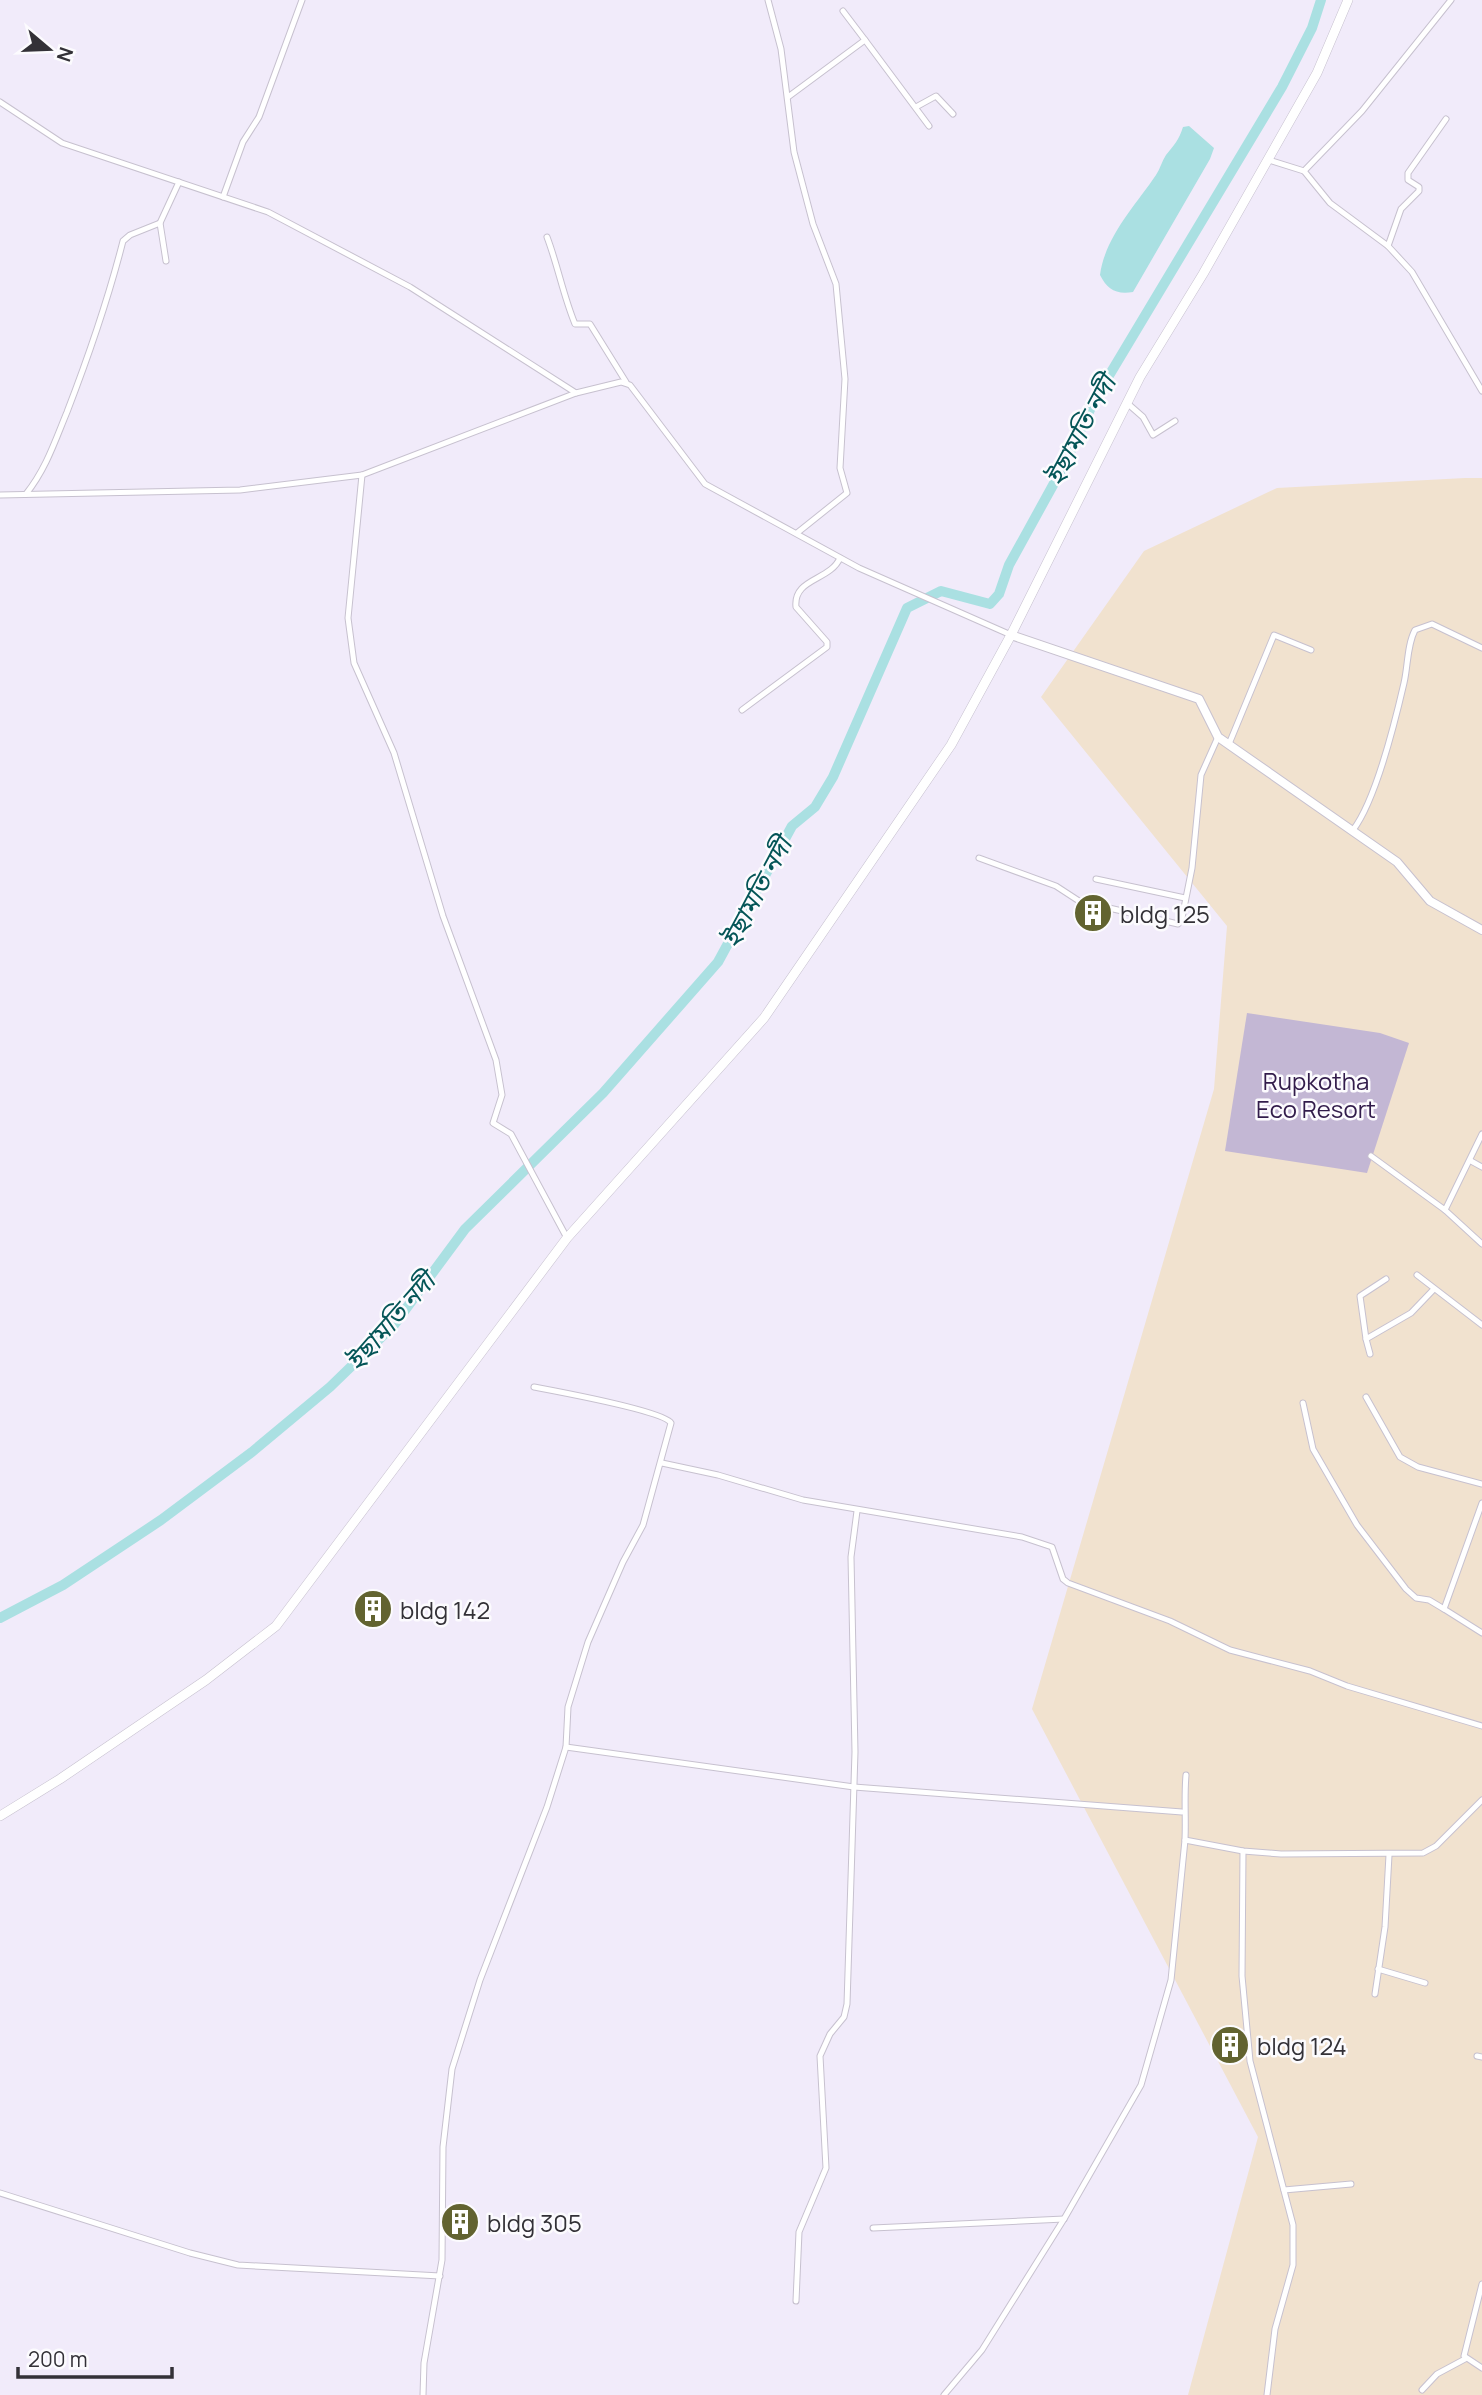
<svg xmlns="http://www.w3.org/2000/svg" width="1482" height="2395" viewBox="0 0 1482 2395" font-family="Manrope,'Noto Sans Bengali',sans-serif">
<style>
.commercial{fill:#f1e2cf}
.green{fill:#c3b7d4}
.water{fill:#aae0e2}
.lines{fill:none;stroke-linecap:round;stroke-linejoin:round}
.river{stroke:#aae0e2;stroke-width:10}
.street-casing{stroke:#c7c1cf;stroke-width:7}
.secondary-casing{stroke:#c7c1cf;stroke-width:10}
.primary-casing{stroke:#c7c1cf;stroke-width:10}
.street{stroke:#fff;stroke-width:5}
.secondary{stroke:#fff;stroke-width:8}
.primary{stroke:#fff;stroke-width:9}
.labels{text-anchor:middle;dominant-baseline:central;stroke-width:5;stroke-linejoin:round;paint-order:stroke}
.poi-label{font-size:24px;fill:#333137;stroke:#fcfbfe;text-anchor:start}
.park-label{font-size:24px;fill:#321c4b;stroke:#fcfbfe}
.water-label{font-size:26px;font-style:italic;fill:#045557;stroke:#fcfbfe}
</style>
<rect width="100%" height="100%" fill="#f1ebfa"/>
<polygon class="commercial" points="1465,478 1482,478 1482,2395 1188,2395 1258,2137 1032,1709 1214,1089 1227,926 1041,697 1144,551 1277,488"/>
<polygon class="green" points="1247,1013 1380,1033 1409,1043 1367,1173 1225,1151"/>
<path class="water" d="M1189 126 1214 148 1210 159 1133 292C1116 295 1107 289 1100 275 1105 237 1135 206 1156 175 1160 169 1162 161 1166 155 1174 145 1179 140 1183 127Z"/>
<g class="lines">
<polyline class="river" points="0,1618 63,1585 161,1520 252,1452 330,1387 394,1325 465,1229 603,1093 718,962 792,826 815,807 833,777 907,608 941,591 990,604 999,594 1009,565 1063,467 1095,399 1282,87 1312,28 1321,0"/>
<defs>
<g id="street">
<polyline points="768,0 781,49 794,152 813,224 836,284 845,379 840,468 847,493 797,533"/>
<polyline points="843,11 865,40"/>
<polyline points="788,97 865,40 929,126"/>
<polyline points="0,102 62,143 268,212 410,287 576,393 621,382 630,385 705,484 859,568 1011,635"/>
<polyline points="916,107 936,96 953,114"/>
<polyline points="1269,160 1304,171 1362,111 1451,0"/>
<polyline points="1304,171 1330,203 1388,246 1401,209 1419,191 1419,187 1408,180 1408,173 1446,119"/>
<polyline points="223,197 243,142 259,117 302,0"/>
<polyline points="160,223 166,261"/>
<path d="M547 237C558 266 563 295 575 324H590L626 382"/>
<polyline points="1388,246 1412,272 1482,391"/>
<polyline points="1127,403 1143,417 1153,435 1175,421"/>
<polyline points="362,475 348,618 354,663 394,753 443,916 496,1060 502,1095 493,1123 511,1134 567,1238"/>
<path d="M26 494C46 469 55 441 67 412 89 355 108 300 123 241L130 235 160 223 179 182"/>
<polyline points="0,495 240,490 362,475 576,393"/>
<path d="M742 710 827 647V642L796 607C793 578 830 581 840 558"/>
<polyline points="1229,744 1274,635 1311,650"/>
<path d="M1353 830C1376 800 1395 722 1404 683 1408 666 1407 645 1415 630L1432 624 1482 648"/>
<polyline points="979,858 1056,886 1079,901 1178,924 1182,918 1192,868 1201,775 1218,737"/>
<polyline points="1096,879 1185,898"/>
<polyline points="1371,1156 1445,1210 1482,1134"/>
<polyline points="1471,1161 1482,1167"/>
<polyline points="1445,1210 1482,1244"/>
<polyline points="1417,1275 1482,1325"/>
<polyline points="1366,1339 1360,1296 1386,1279"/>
<polyline points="1370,1354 1366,1339 1411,1313 1434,1289"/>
<polyline points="1366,1397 1400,1457 1418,1467 1482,1484"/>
<polyline points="1303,1403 1313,1449 1357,1525 1406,1589 1416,1598 1429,1600 1444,1609"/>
<polyline points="662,1463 718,1475 803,1500 1022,1537 1052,1547 1063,1579 1068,1583 1170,1621 1230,1650 1310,1671 1347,1686 1482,1726"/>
<polyline points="1482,1503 1444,1609 1482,1633"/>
<polyline points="566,1747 854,1787 1182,1812"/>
<polyline points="1185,1840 1243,1851 1281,1854 1423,1853 1436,1846 1482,1800"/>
<polyline points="1243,1851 1242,1976 1250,2061 1293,2225 1293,2265 1275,2329 1267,2395"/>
<polyline points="1378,1969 1425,1983"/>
<polyline points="1375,1994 1385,1927 1389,1855"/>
<polyline points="1477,2056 1482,2057"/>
<polyline points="1284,2190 1351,2184"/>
<polyline points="0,2193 190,2253 238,2265 440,2276"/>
<polyline points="873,2228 1064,2219"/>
<polyline points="1482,2284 1464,2356 1482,2368"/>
<polyline points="796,2301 799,2232 826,2168 820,2056 830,2034 844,2017 847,2004 855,1752 851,1557 857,1511"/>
<polyline points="1422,2390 1437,2374 1465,2359"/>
<path d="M423 2395 424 2363 442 2260 443 2147 452 2069 480 1980 547 1807 566 1747 568 1707 588 1642 623 1562 643 1525 671 1423C664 1411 555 1391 534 1387"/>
<path d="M944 2395 982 2350 1064 2219 1141 2085 1171 1980 1185 1840C1186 1817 1184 1798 1186 1775"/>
</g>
<polyline id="secondary" points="1011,635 1199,699 1218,737 1397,862 1430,901 1482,930"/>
<polyline id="primary" points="0,1816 60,1779 206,1680 276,1626 567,1238 764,1018 951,745 1011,635 1140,377 1203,274 1317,73 1348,0"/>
</defs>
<use href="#street" class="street-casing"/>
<use href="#secondary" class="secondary-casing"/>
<use href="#primary" class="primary-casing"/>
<use href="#street" class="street"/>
<use href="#secondary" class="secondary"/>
<use href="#primary" class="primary"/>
</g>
<defs>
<symbol id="building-disc" viewBox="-11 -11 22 22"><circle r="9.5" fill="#626330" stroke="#fcfbfe"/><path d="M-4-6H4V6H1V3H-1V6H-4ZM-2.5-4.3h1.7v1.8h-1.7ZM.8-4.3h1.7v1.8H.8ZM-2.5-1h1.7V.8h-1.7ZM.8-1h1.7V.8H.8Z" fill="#fff"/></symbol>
</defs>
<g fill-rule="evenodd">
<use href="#building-disc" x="1071" y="891" width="44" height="44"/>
<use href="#building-disc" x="351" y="1587" width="44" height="44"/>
<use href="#building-disc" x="1208" y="2023" width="44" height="44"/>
<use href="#building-disc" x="438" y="2200" width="44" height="44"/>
</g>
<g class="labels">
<g class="poi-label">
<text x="1120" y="913">bldg 125</text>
<text x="400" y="1609">bldg 142</text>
<text x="1257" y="2045">bldg 124</text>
<text x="487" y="2222">bldg 305</text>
</g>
<g class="park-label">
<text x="1316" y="1080">Rupkotha<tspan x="1316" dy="28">Eco Resort</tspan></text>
</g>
<g class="water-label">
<text transform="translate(1080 430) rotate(-62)">ইছামতি নদী</text>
<text transform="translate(756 892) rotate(-62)">ইছামতি নদী</text>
<text transform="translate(390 1321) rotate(-49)">ইছামতি নদী</text>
</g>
</g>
<g transform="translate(49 49) rotate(109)" stroke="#fcfbfe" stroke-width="5" paint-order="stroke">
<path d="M0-5L12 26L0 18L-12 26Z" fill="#333137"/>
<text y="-10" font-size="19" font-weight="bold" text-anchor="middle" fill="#333137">N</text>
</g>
<path d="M18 2367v10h154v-10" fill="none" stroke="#333137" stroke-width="3.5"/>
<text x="28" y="2367" font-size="21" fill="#333137" stroke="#fcfbfe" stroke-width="5" paint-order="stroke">200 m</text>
</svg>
